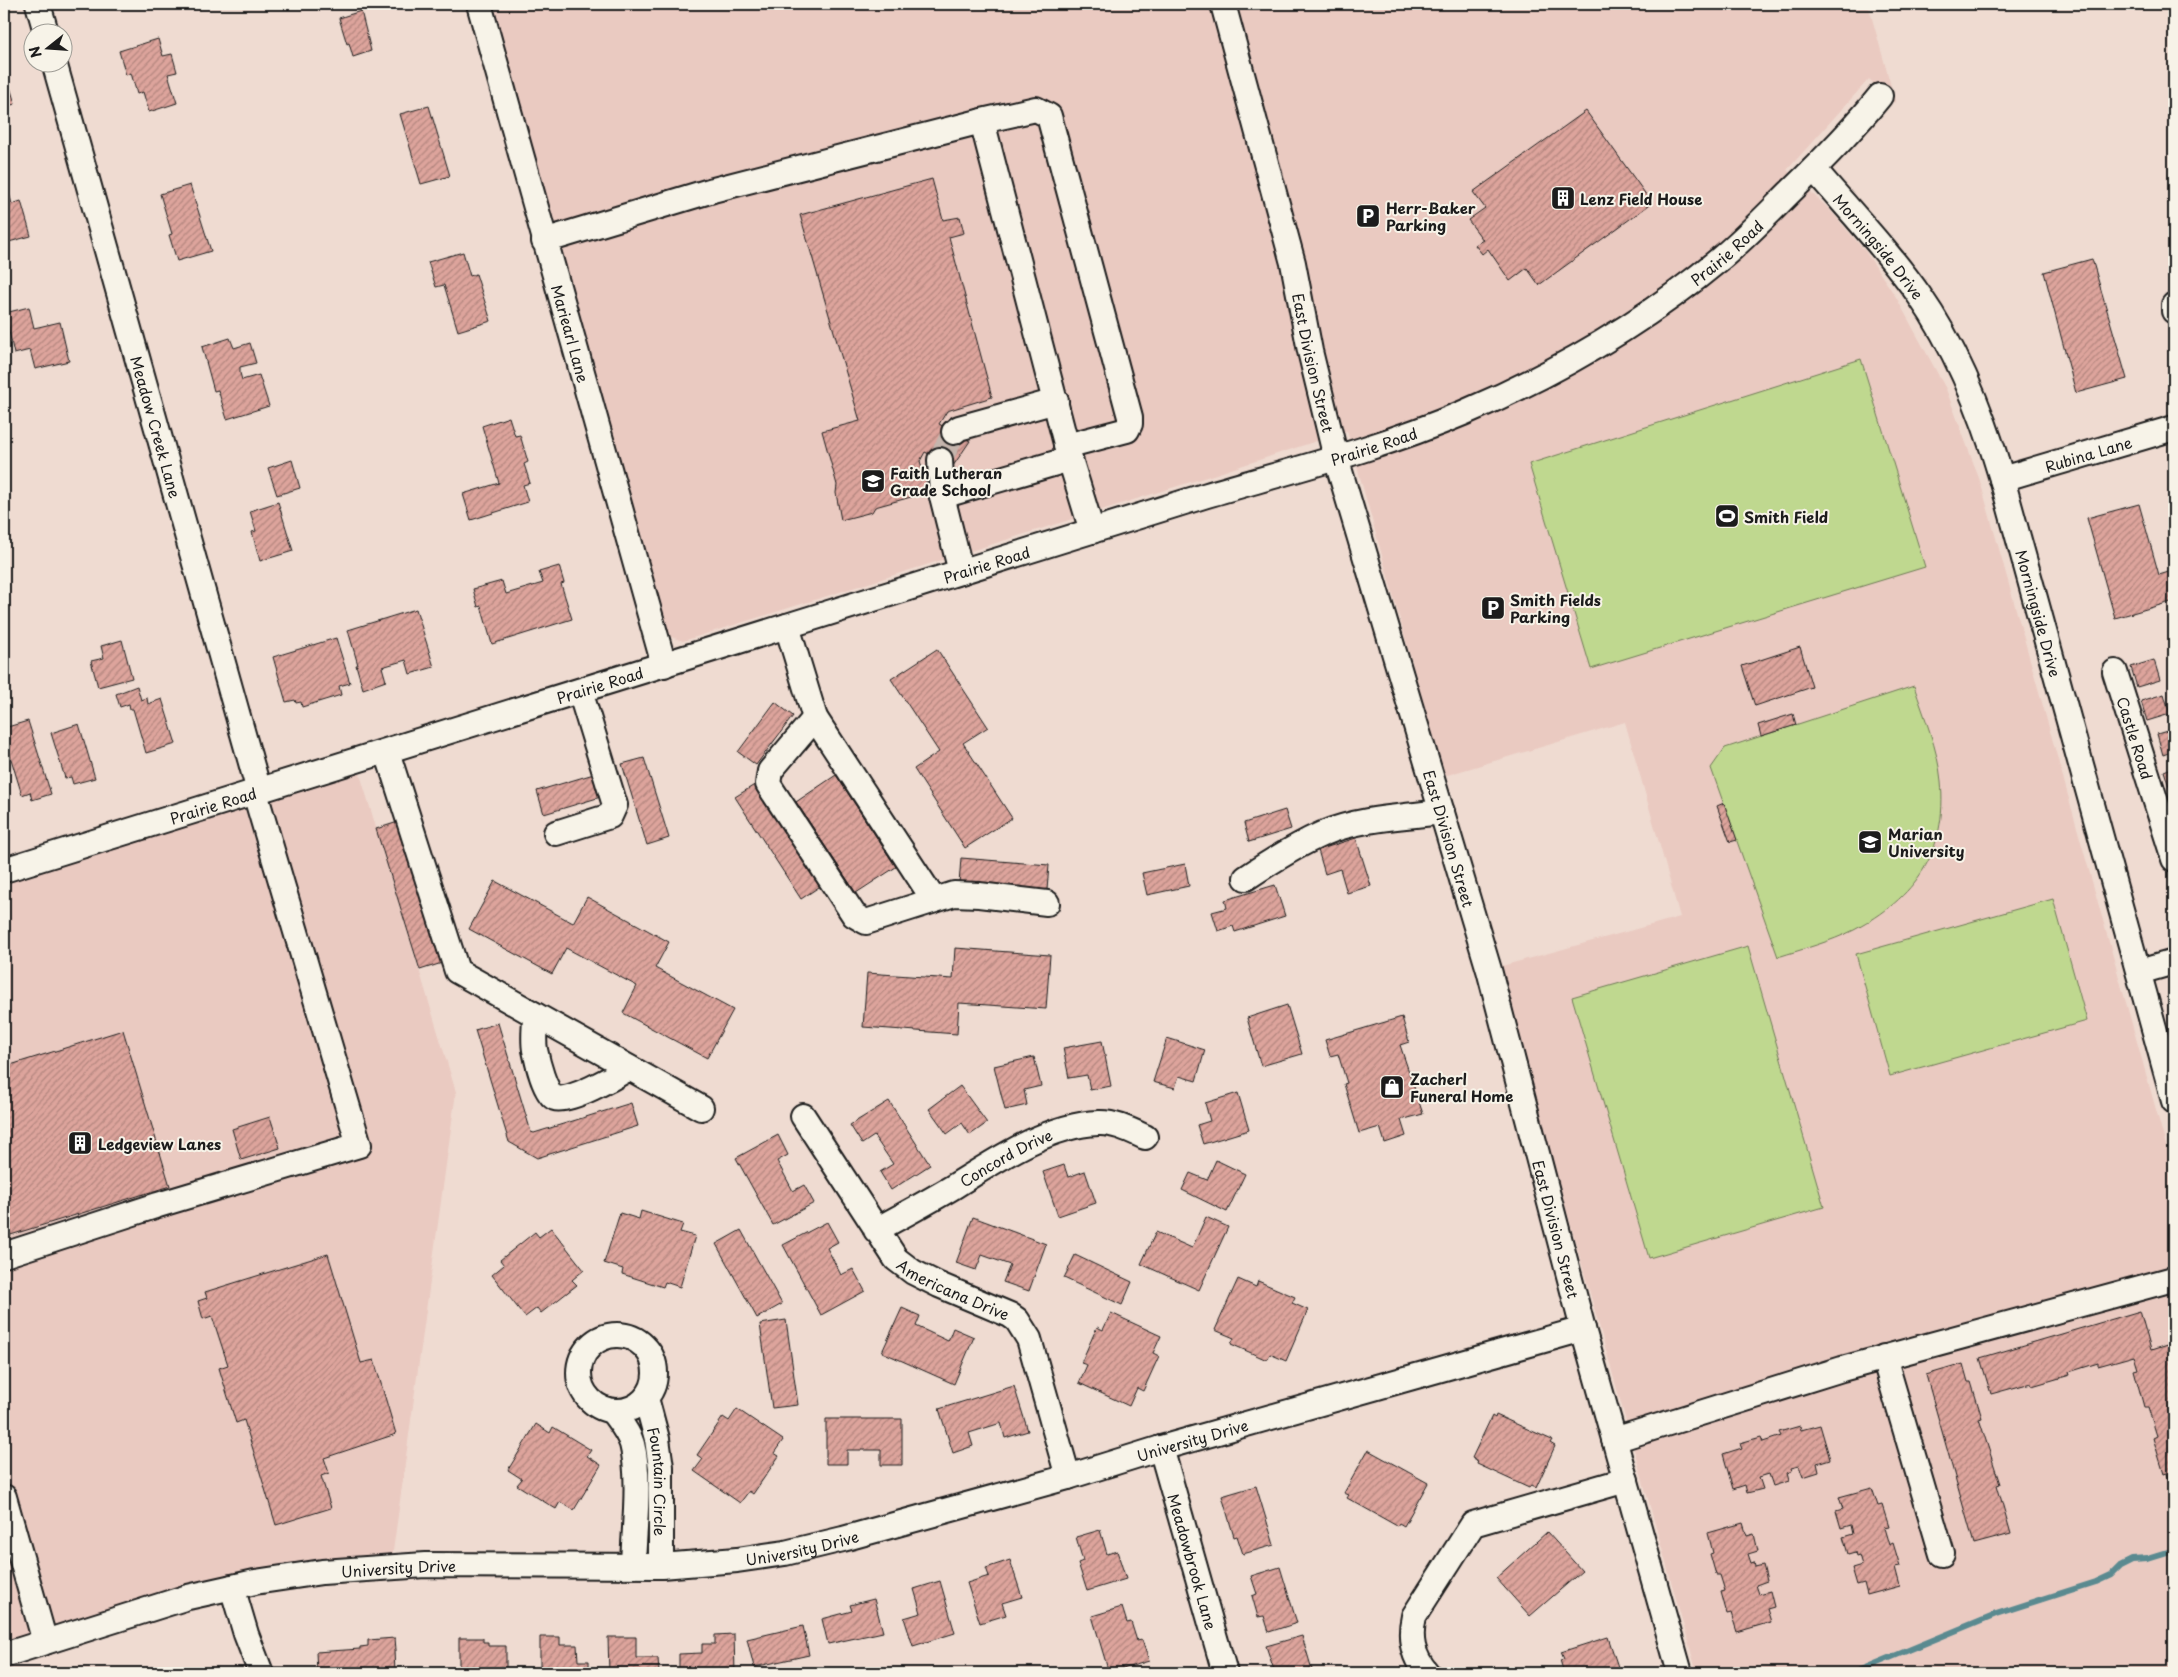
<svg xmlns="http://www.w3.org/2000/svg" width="2178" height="1677" viewBox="0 0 2178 1677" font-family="'Playpen Sans',sans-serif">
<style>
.built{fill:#eacac1}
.park{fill:#bfd88f;stroke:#6e7a56}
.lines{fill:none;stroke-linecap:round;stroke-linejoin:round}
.stream{stroke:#5a8a90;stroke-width:6}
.building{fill:url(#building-hatch);stroke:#1c1c1c}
.minor-tunnel{stroke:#c5b5ad;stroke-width:24;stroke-dasharray:24 12;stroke-linecap:butt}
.minor-casing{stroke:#1c1c1c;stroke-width:28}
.minor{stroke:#f7f3e8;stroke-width:24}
.labels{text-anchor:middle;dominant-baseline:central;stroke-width:4;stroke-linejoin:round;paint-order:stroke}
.poi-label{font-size:15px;font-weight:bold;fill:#1c1c1c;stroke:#f7f3e8;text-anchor:start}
.street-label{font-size:15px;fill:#1c1c1c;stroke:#f7f3e8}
</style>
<defs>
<pattern id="building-hatch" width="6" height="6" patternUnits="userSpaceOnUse" patternTransform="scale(1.25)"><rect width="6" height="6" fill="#dda49c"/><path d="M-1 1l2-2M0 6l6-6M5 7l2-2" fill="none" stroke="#b2857e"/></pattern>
</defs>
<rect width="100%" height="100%" fill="#efdbd1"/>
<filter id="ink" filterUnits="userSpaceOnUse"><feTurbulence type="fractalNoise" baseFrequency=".02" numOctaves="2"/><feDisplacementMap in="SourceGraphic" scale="10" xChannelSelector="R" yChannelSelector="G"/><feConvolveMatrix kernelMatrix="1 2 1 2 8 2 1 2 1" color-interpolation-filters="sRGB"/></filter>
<g filter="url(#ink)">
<g class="built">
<polygon points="487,4 1868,4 1896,104 1869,79 1787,170 1829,209 1865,251 1896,297 1946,389 1980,481 2174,1174 2174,1673 1697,1673 1498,967 1680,917 1625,722 1444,776 1347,431 1213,475 683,641 668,636"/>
<polygon points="356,761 456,1092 391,1566 322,1572 4,1655 4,870"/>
</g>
<g class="park">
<polygon points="1861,359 1925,567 1591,669 1529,464"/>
<path d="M1914 686C1924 716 1938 749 1941 781 1948 852 1915 898 1854 930 1830 942 1803 949 1778 957L1711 768 1725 748Z"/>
<polygon points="2053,899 2087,1021 1890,1076 1856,954"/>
<polygon points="1748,946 1824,1207 1649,1258 1572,997"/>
</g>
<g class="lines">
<polyline class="stream" points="1853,1673 1996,1614 2096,1582 2111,1575 2120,1566 2132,1560 2148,1559 2174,1551"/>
</g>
<g class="building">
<polygon points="361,11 371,51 353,57 349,43 347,44 339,18"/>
<polygon points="158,39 163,56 172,54 177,72 168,74 177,103 149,112 143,92 137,94 131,73 126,75 119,51"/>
<polygon points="6,73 15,104 4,107 4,74"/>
<polygon points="429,106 450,176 421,184 400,114"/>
<polygon points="1586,111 1652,203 1539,285 1527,268 1510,281 1488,249 1482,254 1475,245 1483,240 1468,220 1485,208 1473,192"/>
<polygon points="4,176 12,204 21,201 31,236 5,243 4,237"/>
<polygon points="932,179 943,220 960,217 964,233 949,237 992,397 947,411 939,424 970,441 953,466 925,452 920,461 929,492 875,507 872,512 841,520 836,493 837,485 822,431 860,421 800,215"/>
<polygon points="190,185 211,251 177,261 169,235 172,234 160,194"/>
<polygon points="463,252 470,276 476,274 491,321 458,331 444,285 436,287 428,262"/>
<polygon points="2092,259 2127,379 2076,393 2044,272"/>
<polygon points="29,307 34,328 60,322 69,361 35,369 30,350 14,354 5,313"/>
<polygon points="230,338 234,348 250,343 256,363 240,367 240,373 242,380 259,375 269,406 227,419 218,390 214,391 202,347"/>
<polygon points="509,417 515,436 520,435 528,462 524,464 530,483 523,485 528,502 471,520 463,494 499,483 482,426"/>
<polygon points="292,460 300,488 277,495 268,468"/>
<polygon points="278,502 293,551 260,561 252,532 256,531 250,511"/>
<polygon points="2139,504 2159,575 2172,571 2174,579 2174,601 2115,618 2087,518"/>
<polygon points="559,566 564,583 561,584 572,619 492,644 481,606 478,607 473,589 502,581 506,594 543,583 539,572"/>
<polygon points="416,609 434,667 410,674 406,660 382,667 386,681 363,689 356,665 358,665 348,630"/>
<polygon points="336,638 350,683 339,686 341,695 302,707 301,702 296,703 295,700 286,702 273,657"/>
<polygon points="122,640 132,678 98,687 91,661 104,658 101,646"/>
<polygon points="1800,647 1812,687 1755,706 1742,666"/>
<polygon points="937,649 988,727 963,743 1012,818 965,848 914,769 939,752 891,679"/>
<polygon points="2154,660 2160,680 2137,687 2131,667"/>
<polygon points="137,686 141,700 147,698 148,704 162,699 176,744 146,753 133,709 130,709 129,704 120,707 116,694"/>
<polygon points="2164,694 2170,714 2147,721 2141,701"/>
<polygon points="775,702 793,716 756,765 738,752"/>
<polygon points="1793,714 1796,725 1761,736 1758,725"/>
<polygon points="28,721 51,794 32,800 30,792 22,795 4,736 4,728"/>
<polygon points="79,724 95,778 73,784 71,777 65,778 51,733"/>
<polygon points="2174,729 2174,751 2163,755 2157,734"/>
<polygon points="644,758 669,838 647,845 622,764"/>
<polygon points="2174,767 2174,802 2164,771"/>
<polygon points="597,773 604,796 544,814 537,791"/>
<polygon points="836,775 896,867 856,893 796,802"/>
<polygon points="756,784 822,885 801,899 735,797"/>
<polygon points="1724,803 1737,840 1730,842 1717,806"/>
<polygon points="1285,810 1291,829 1249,842 1244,823"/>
<polygon points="398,822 442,963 420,970 376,829"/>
<polygon points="1356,838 1371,886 1347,893 1340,869 1325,874 1318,850"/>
<polygon points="961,858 1049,865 1047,890 959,884"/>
<polygon points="1185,864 1189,886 1147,895 1142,873"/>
<polygon points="495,881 573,923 587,897 669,942 655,968 733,1010 707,1058 623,1013 637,986 566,948 552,974 469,929"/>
<polygon points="1275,885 1285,916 1235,932 1233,926 1218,931 1212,912 1227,908 1225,900"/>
<polygon points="955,948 1050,955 1046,1009 959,1003 957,1034 863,1027 867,973 953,979"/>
<polygon points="1287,1005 1302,1054 1261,1066 1247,1018"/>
<polygon points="1402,1017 1409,1042 1400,1045 1423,1114 1401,1120 1406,1136 1385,1143 1380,1127 1359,1133 1344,1084 1347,1083 1338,1054 1330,1056 1325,1040"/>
<polygon points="498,1023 531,1132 534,1133 631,1103 638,1126 537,1158 509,1142 475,1030"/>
<polygon points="123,1030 170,1186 4,1237 4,1067"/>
<polygon points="1167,1038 1205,1050 1196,1081 1179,1076 1175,1088 1153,1082"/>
<polygon points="1102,1041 1111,1086 1090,1090 1087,1075 1069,1078 1063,1048"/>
<polygon points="1034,1057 1041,1086 1024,1090 1027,1105 1005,1110 994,1066"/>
<polygon points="960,1086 987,1123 970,1135 962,1123 947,1134 929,1109"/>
<polygon points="1238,1093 1249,1130 1203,1144 1197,1125 1210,1121 1205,1103"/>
<polygon points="889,1101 930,1165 891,1190 880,1172 893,1164 874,1136 862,1144 850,1125"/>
<polygon points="270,1117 280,1148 241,1160 232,1129"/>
<polygon points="778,1135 788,1155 777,1161 793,1191 804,1185 814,1203 773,1225 736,1158"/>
<polygon points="1216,1160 1245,1174 1227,1212 1182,1190 1190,1173 1207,1180"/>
<polygon points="1064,1165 1068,1177 1085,1171 1096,1203 1058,1216 1043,1172"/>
<polygon points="641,1211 683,1224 680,1232 695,1236 680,1287 665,1282 663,1287 622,1274 623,1269 604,1263 620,1213 639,1219"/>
<polygon points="973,1217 1046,1244 1029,1291 1003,1282 1010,1265 982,1255 976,1270 956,1263"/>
<polygon points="1206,1217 1228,1227 1199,1290 1141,1264 1156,1232 1192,1248"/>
<polygon points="827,1222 838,1242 827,1248 841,1275 853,1269 865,1291 821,1315 783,1245"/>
<polygon points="551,1228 584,1270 572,1280 577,1285 541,1313 537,1308 525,1317 492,1275 504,1265 500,1260 535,1232 539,1237"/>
<polygon points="741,1230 782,1304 757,1318 716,1244"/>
<polygon points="328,1254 361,1363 374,1360 396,1434 324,1458 329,1473 321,1476 331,1508 276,1525 244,1420 236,1423 219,1368 228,1365 212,1316 203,1319 198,1301 207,1298 205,1292"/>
<polygon points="1075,1255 1132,1282 1122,1305 1064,1278"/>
<polygon points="1238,1279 1256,1287 1258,1281 1295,1297 1292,1303 1308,1310 1286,1361 1270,1354 1267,1360 1231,1344 1234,1338 1215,1330"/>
<polygon points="902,1308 920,1316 916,1326 948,1341 953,1328 974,1337 954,1384 882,1352"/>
<polygon points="2140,1311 2151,1350 2170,1344 2174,1358 2174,1489 2172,1490 2167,1473 2164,1474 2153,1438 2157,1436 2148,1407 2144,1407 2134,1370 2138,1369 2134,1356 2098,1366 2098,1363 2069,1372 2070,1375 2032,1386 2031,1383 1991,1394 1980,1358"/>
<polygon points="1111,1313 1161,1336 1153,1353 1159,1356 1143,1391 1137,1388 1129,1406 1079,1383 1087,1365 1081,1363 1097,1327 1103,1330"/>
<polygon points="786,1320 798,1405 772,1408 760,1324"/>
<polygon points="1963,1364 1968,1382 1971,1382 1982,1418 1979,1419 2000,1484 1997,1485 2011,1534 1974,1544 1926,1375"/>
<polygon points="1014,1386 1028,1431 1005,1438 1001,1423 969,1433 973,1446 953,1453 939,1409"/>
<polygon points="737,1409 783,1440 774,1453 779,1456 753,1494 749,1491 740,1503 694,1471 703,1459 697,1455 723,1417 729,1421"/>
<polygon points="1496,1415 1552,1440 1550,1443 1555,1446 1536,1488 1531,1485 1529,1488 1477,1464 1478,1461 1472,1458 1492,1416 1495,1418"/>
<polygon points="826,1419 902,1419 902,1465 881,1465 881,1450 847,1450 847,1464 826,1464"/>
<polygon points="536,1424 550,1433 553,1427 591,1450 587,1456 601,1465 574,1510 560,1502 556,1509 517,1485 522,1479 508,1470"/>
<polygon points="1820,1425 1830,1459 1817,1463 1819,1472 1803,1477 1799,1466 1791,1468 1792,1471 1787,1473 1789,1481 1773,1486 1769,1474 1759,1477 1763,1489 1747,1493 1745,1485 1733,1489 1723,1454 1742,1448 1740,1443 1761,1437 1763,1442 1781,1436 1779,1432 1800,1426 1801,1430"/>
<polygon points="1368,1450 1428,1483 1404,1526 1399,1523 1397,1526 1347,1498 1349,1495 1344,1493"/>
<polygon points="1256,1486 1274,1545 1243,1554 1237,1536 1234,1537 1222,1496"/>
<polygon points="1872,1488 1878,1506 1882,1505 1889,1527 1884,1528 1889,1545 1893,1543 1900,1566 1895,1567 1900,1586 1867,1595 1864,1583 1857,1585 1852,1568 1862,1565 1859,1555 1856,1556 1855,1552 1848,1554 1843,1537 1853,1534 1851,1525 1841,1528 1836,1511 1843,1509 1839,1497"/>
<polygon points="1743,1523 1747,1536 1754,1534 1758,1551 1748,1554 1751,1563 1754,1562 1755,1567 1763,1565 1767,1581 1756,1585 1759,1594 1770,1591 1774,1607 1767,1609 1771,1622 1737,1632 1731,1613 1727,1614 1721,1592 1725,1591 1720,1575 1716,1575 1710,1554 1713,1553 1708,1533"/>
<polygon points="1100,1530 1107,1554 1117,1551 1126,1579 1087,1591 1078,1563 1083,1561 1076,1537"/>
<polygon points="1547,1532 1582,1571 1530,1616 1496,1578"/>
<polygon points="1010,1560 1022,1597 1002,1603 1006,1615 980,1623 967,1583 989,1576 986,1568"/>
<polygon points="1280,1567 1297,1623 1269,1632 1264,1616 1258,1617 1252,1596 1257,1594 1251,1576"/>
<polygon points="940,1581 955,1633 913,1646 904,1618 921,1613 914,1589"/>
<polygon points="874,1599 883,1632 828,1644 822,1619 852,1611 850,1605"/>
<polygon points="1122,1607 1127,1623 1131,1622 1137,1641 1142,1640 1149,1661 1109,1673 1092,1616"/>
<polygon points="803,1626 809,1655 754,1667 747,1639"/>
<polygon points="734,1634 735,1673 679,1673 679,1654 702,1653 702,1644 715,1644 715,1635"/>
<polygon points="1302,1636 1313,1673 1277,1673 1276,1669 1274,1670 1266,1646"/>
<polygon points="540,1637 560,1637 560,1645 577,1645 578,1661 589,1661 589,1673 540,1673"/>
<polygon points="608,1637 636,1637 636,1658 658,1658 659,1673 609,1673"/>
<polygon points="1608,1637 1620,1673 1564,1673 1560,1660 1564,1659 1561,1652"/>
<polygon points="395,1638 396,1650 394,1650 395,1673 317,1673 316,1652 360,1649 360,1647 368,1646 368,1640"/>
<polygon points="459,1638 483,1638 483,1642 488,1642 488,1646 506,1646 506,1673 459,1673"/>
<rect x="421" y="1669" width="15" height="4"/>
</g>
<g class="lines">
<polyline class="minor-tunnel" points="940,460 954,432"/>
<defs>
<g id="minor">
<polyline points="38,4 46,32"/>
<path id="s1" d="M479 4 664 665"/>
<path id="s2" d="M1223 4 1293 263 1310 351 1336 458 1489 970 1583 1329 1680 1673"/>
<path id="s3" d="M54 62 259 791"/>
<polyline points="982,121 1036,109 1049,116 1130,417 1130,424 1127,430 1066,446"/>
<path id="s4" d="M1814 169C1849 210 1888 251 1919 295 1957 349 1983 415 2002 479L2174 1101"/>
<polyline points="544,241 713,190 982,121 1070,459 1092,531"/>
<polyline points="2174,305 2174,311"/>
<polyline points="954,432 959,428 1056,401"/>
<polyline points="940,460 942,496 1070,459"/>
<path id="s5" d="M2002 479 2174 428"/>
<polyline points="942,496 961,572"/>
<polyline points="787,626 815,718 934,900"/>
<path id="s6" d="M2115 672 2174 859"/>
<polyline points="815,718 770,771 768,784 854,915 866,922 954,894 979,895 1047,903"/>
<polyline points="387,752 457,971 701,1108"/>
<polyline points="556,833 610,816 615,805 580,691"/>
<path id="s7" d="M4 870 1207 495C1293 470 1381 448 1463 413 1555 374 1643 323 1720 259 1744 239 1767 215 1789 193 1821 162 1852 131 1880 96"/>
<path d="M1246 878C1270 862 1295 846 1322 834 1359 818 1403 817 1442 812"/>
<polyline points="2139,972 2174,962"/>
<path d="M535 1015C535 1026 533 1039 535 1050 537 1060 545 1094 555 1098 569 1103 616 1076 629 1068"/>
<path id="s8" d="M803 1116 896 1259 913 1272 939 1285 1010 1315 1017 1320 1029 1339 1068 1477"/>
<path id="s9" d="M876 1230C902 1216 928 1202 953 1187 995 1161 1047 1125 1098 1123 1114 1122 1130 1130 1145 1137"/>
<polyline points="4,1255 158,1205 359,1145 255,793"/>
<circle cx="617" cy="1373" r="38"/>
<polyline points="1884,1357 1942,1554"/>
<path id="s10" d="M646 1398 657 1439 661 1467V1566"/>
<path d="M612 1411C619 1421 628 1431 632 1444 641 1478 634 1529 633 1565"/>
<polyline points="1614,1440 1842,1369 2173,1279"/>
<path id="s11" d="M1161 1448 1225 1673"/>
<polyline points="4,1497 45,1642"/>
<polyline points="232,1587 246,1634 261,1673"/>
<path id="s12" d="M4 1655 188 1597 255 1582 322 1572 425 1565 661 1566 737 1560 785 1553 843 1539 1068 1477 1161 1448 1583 1329"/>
<path d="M1427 1673C1412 1656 1409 1638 1414 1616L1473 1524 1626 1480"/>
</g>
</defs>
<use href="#minor" class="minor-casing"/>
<use href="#minor" class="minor"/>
</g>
</g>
<defs>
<symbol id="building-square" viewBox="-11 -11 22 22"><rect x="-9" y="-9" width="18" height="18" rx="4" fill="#1c1c1c" stroke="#f7f3e8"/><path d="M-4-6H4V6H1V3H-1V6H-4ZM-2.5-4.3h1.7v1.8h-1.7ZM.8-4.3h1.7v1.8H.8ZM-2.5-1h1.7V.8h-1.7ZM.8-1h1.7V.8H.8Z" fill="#fff"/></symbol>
<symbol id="parking-square" viewBox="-11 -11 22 22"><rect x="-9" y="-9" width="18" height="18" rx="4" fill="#1c1c1c" stroke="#f7f3e8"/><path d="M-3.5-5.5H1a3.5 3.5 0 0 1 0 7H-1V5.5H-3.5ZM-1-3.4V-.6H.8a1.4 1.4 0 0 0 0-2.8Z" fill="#fff"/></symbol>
<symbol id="school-square" viewBox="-11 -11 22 22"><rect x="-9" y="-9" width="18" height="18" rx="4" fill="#1c1c1c" stroke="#f7f3e8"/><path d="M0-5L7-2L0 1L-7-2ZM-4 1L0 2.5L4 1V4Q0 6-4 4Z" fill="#fff"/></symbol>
<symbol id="stadium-square" viewBox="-11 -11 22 22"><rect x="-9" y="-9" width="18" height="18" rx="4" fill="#1c1c1c" stroke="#f7f3e8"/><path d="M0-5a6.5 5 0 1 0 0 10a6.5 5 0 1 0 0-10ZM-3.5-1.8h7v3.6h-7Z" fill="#fff"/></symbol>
<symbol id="university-square" viewBox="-11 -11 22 22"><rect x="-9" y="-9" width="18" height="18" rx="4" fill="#1c1c1c" stroke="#f7f3e8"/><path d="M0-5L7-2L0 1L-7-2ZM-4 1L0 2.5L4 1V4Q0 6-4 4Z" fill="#fff"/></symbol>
<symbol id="shop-square" viewBox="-11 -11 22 22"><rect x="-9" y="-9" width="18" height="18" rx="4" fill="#1c1c1c" stroke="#f7f3e8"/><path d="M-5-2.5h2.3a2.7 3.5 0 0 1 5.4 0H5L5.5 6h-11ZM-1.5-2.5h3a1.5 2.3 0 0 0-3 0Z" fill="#fff"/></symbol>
</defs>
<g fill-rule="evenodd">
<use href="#building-square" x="1549" y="184" width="28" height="28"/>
<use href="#parking-square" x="1354" y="202" width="28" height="28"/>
<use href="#school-square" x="859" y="467" width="28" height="28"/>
<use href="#stadium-square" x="1713" y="502" width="28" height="28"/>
<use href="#parking-square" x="1479" y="594" width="28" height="28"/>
<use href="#university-square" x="1856" y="828" width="28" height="28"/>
<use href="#shop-square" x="1378" y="1073" width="28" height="28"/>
<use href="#building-square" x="66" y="1129" width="28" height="28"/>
</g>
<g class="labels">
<g class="poi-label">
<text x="1580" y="198">Lenz Field House</text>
<text x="1386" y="207">Herr-Baker<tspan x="1386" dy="17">Parking</tspan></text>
<text x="890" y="472">Faith Lutheran<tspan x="890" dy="17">Grade School</tspan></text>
<text x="1744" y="516">Smith Field</text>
<text x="1510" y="599">Smith Fields<tspan x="1510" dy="17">Parking</tspan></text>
<text x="1888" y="833">Marian<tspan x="1888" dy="17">University</tspan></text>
<text x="1410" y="1078">Zacherl<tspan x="1410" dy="17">Funeral Home</tspan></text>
<text x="98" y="1143">Ledgeview Lanes</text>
</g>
<g class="street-label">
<text stroke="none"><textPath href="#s4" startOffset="101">Morningside Drive</textPath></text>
<text stroke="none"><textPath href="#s7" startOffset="1839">Prairie Road</textPath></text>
<text stroke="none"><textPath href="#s1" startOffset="342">Mariearl Lane</textPath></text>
<text stroke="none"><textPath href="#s2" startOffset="370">East Division Street</textPath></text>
<text stroke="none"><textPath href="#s3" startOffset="379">Meadow Creek Lane</textPath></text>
<text stroke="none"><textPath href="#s7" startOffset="1434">Prairie Road</textPath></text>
<text stroke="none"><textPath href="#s5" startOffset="90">Rubina Lane</textPath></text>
<text stroke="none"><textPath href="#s7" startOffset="1029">Prairie Road</textPath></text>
<text stroke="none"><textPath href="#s4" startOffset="506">Morningside Drive</textPath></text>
<text stroke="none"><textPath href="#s7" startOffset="624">Prairie Road</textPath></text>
<text stroke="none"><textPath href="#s6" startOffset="69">Castle Road</textPath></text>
<text stroke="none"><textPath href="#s7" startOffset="219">Prairie Road</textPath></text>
<text stroke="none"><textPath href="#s2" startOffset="865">East Division Street</textPath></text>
<text stroke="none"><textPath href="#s9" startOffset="149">Concord Drive</textPath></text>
<text stroke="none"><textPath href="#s2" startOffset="1270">East Division Street</textPath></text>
<text stroke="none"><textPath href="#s8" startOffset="236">Americana Drive</textPath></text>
<text stroke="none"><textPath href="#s12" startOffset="1216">University Drive</textPath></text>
<text stroke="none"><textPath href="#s10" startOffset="85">Fountain Circle</textPath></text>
<text stroke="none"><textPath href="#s12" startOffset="811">University Drive</textPath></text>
<text stroke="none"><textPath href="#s11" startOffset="118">Meadowbrook Lane</textPath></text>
<text stroke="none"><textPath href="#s12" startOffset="406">University Drive</textPath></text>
</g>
</g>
<rect width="2178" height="1677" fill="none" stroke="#f7f3e8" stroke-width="20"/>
<rect x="10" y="10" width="2158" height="1657" fill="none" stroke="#1c1c1c" stroke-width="2" filter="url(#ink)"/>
<g transform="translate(48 48) rotate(253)"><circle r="24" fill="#f7f3e8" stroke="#9f9d96"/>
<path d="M0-4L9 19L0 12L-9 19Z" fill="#1c1c1c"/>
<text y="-8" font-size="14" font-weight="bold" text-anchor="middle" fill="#1c1c1c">N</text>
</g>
</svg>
